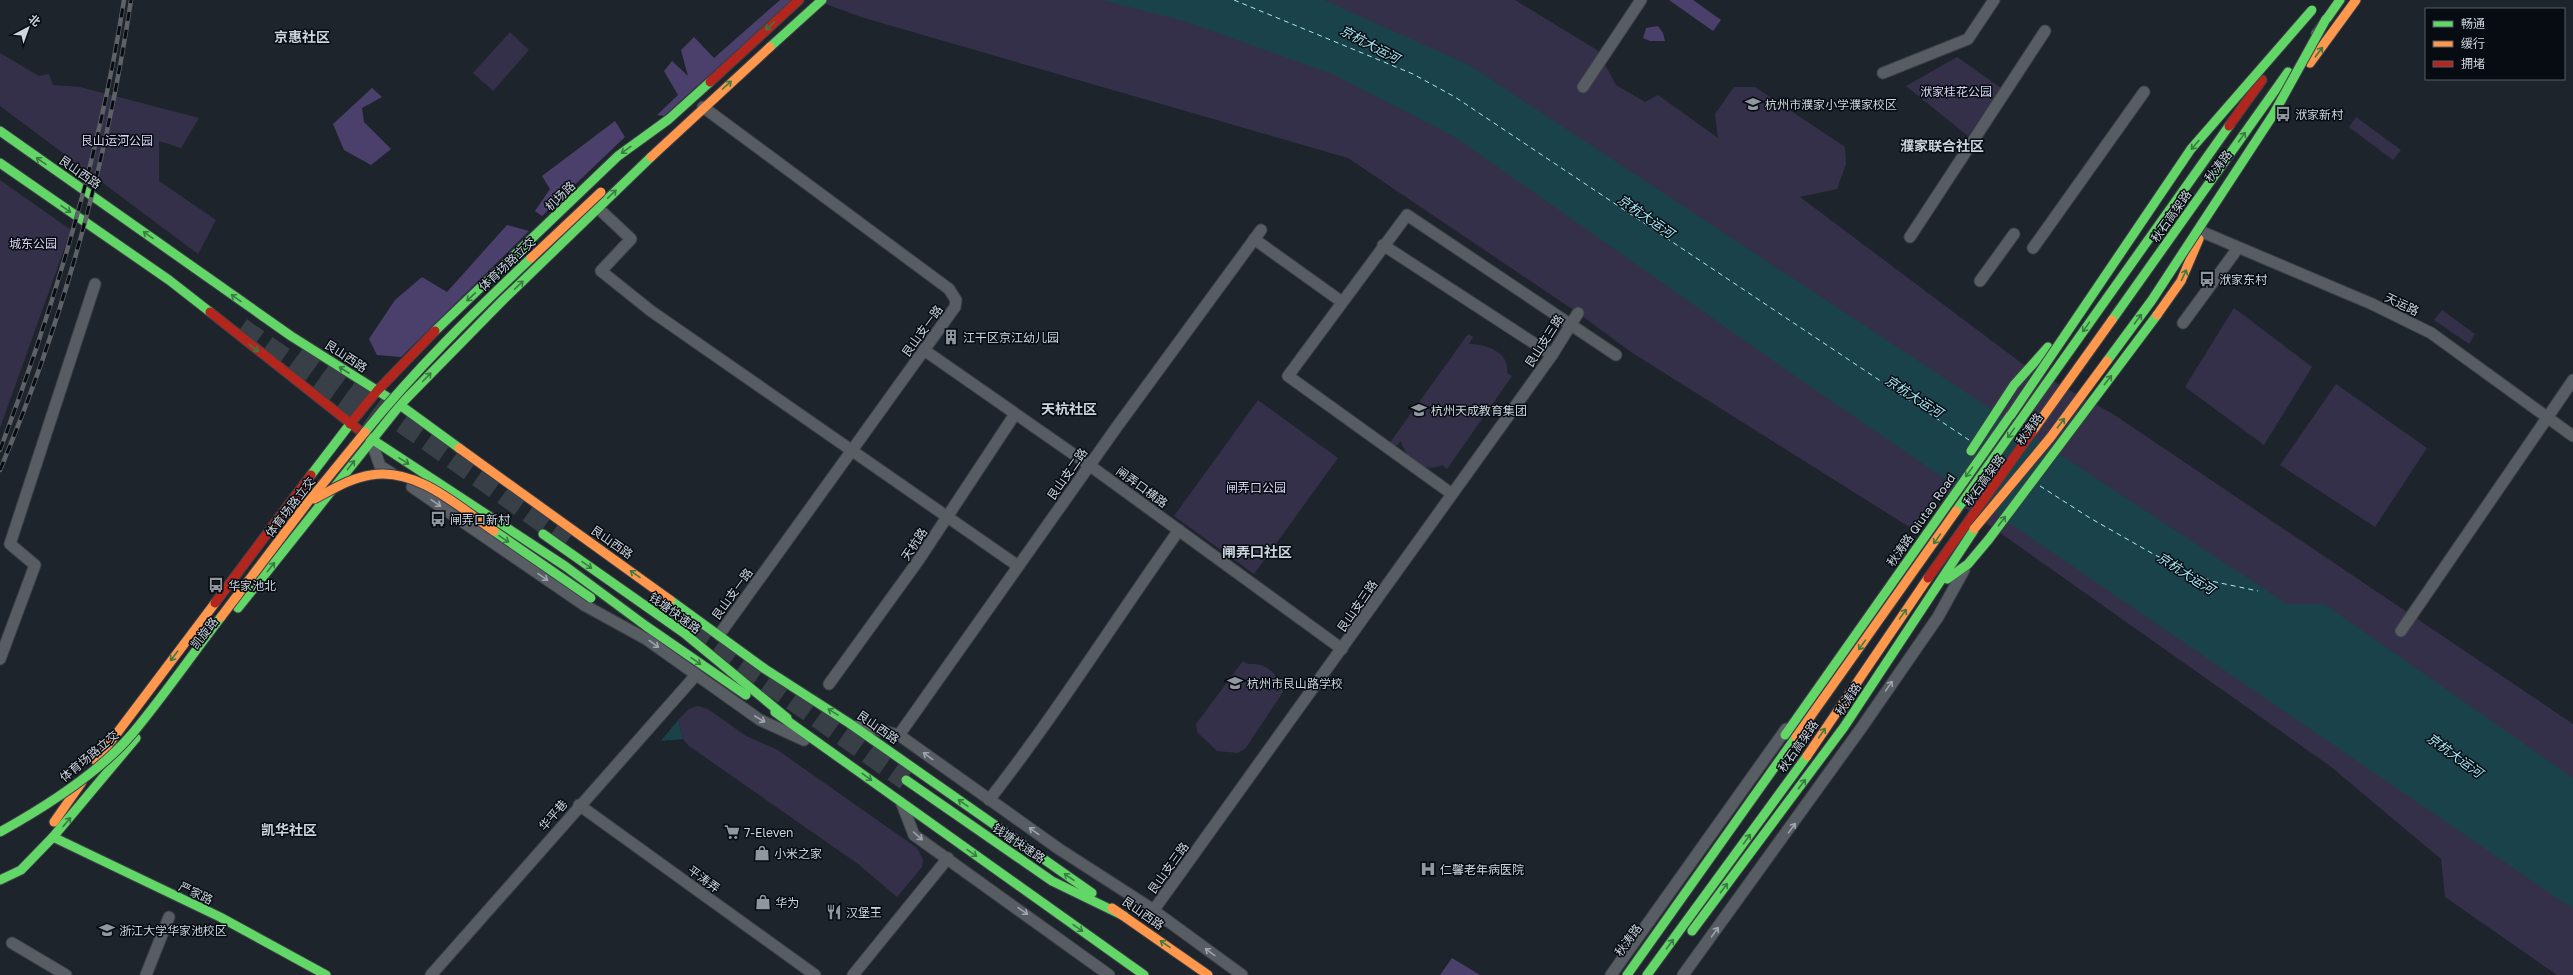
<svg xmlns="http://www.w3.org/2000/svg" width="2573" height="975" viewBox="0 0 2573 975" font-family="'Golos Text','Noto Sans SC',sans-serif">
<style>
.green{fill:#353049}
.forest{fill:#4b406c}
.water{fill:#1a424a}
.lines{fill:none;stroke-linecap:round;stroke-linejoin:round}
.ferry{stroke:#a9e9f7;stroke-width:1;stroke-dasharray:5 4;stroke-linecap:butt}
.highway-tunnel{stroke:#383f46;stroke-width:21;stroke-dasharray:21 10;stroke-linecap:butt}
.street-casing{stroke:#3c4147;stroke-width:13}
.fast-casing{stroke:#3c4147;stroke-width:11}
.slow-casing{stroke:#3c4147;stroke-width:11}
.jam-casing{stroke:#3c4147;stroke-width:11}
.street{stroke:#585d63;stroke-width:11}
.fast{stroke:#63d668;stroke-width:9}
.slow{stroke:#ff974d;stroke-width:9}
.jam{stroke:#b3261e;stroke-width:9}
.rail-casing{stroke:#5e6267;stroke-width:4.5}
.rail{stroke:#070c12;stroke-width:3;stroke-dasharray:9;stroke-linecap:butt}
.fast-bridge-casing{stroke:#3c4147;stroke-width:11;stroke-linecap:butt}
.slow-bridge-casing{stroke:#3c4147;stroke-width:11;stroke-linecap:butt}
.fast-bridge{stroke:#63d668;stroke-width:9}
.slow-bridge{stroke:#ff974d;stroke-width:9}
.oneway{stroke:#3a7b41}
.oneway2{stroke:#9ea5ad}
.labels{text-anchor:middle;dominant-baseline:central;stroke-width:3;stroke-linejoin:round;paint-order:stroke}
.park-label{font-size:12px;fill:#dcd5f5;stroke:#070c12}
.poi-label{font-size:12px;fill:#cdd5de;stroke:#070c12;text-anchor:start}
.street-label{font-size:12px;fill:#cdd5de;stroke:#070c12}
.water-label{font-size:13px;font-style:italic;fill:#a9e9f7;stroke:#070c12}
.quarter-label{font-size:14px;font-weight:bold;fill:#cdd5de;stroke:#070c12}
</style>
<rect width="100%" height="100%" fill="#1e242b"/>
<g class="green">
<polygon points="815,0 1515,0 1597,50 1616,85 1645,102 1658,95 1718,138 1715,114 1734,87 1755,87 1845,147 1846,164 1837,189 1800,197 2024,365 2113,414 2573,724 2573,975 2557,975 2445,897 2441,859 2330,766 1938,489 1914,530 1631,352 1578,313 1348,158 861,17"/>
<polygon points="510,32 529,50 493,91 473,73"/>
<polygon points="0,53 39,76 49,74 53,85 80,87 199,118 181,148 159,141 159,181 216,220 198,254 0,106"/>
<polygon points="1957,57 2001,88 1968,136 1906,86"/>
<polygon points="2356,117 2401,150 2393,160 2349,127"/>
<polygon points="0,180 71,230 0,428"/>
<polygon points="2234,308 2312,367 2264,445 2185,387"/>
<polygon points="2442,310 2475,334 2469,344 2434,320"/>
<path d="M1468 334 1473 337 1469 344C1486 344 1510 352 1507 373L1512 376 1447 469 1442 465C1424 474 1406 459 1401 441L1395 447 1389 444Z"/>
<polygon points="2336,384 2427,448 2375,527 2280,465"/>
<polygon points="1258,400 1338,458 1254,574 1174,516"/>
<path d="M1243 661C1248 665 1249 664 1255 664 1272 666 1278 678 1283 692L1245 749 1238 753 1217 751 1197 732 1196 724Z"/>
<polygon points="698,706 708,709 746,736 776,749 917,848 923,859 922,867 897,897 858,864 689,746 683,739 678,720 689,709"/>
</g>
<g class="forest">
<polygon points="780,0 792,0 664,116 657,115 678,95 664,71 672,61 688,76 681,50 694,37 714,58"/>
<polygon points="1669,0 1693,0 1721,20 1713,31"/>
<polygon points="1658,26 1663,33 1665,41 1650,41 1643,38 1646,28"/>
<polygon points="372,88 382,97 362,108 364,122 391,149 371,165 344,150 333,124"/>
<polygon points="615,121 625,137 542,216 535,211 550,189 542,176"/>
<polygon points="507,225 529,231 401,357 377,355 369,339 395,300 422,277 447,292"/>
<polygon points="1452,958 1480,975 1440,975"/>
</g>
<g class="water">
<polygon points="1102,0 1324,0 1469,65 2287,604 2324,604 2573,778 2573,909 1805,383 1455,137 1332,74 1184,21"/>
<polygon points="678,720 683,739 661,741"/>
</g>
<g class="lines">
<g class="ferry">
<polyline points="1234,0 1413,74 1455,97 1969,440"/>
<polyline points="2040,486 2090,518 2155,555 2211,581 2258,591"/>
</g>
<g class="highway-tunnel">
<polyline points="241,328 375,421"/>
<polyline points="301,351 568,540"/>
<polyline points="691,628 906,780"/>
</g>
<defs>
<g id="street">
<polyline points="1883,73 1968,39 1994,0"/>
<polyline points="1583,87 1641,0"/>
<polyline points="703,107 949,289 956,300 955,307 719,635"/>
<polyline points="598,208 631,239 601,271 651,311 1018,566"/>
<polyline points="2200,231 2372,304 2431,333 2573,436"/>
<polyline points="1910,237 2045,31"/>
<polyline points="1254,239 1342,302"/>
<polyline points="1383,245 1552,355"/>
<polyline points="2033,248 2144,92"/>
<polyline points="1980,281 2014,234"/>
<polyline points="2183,323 2238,248"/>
<polyline points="924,350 1089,465 1342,649"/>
<polyline points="371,440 380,466 391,473"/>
<polyline points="412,487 584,605 646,639 760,720 804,740"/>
<polyline points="1452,494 1288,376 1407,215 1616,355"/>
<polyline points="2401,631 2573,380"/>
<polyline points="0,659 35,565 10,544 95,284"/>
<polyline points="829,684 918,561 1015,414"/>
<polyline points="859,725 899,735 1059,849 1146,905 1242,975"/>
<polyline points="899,735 1116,428 1261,230"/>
<path d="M989 800C1057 713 1115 620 1179 530"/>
<polyline points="902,804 914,835 1109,975"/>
<polyline points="579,805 815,975"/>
<polyline points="1153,911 1552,355 1578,313"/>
<polyline points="12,943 66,975"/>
<polyline points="146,975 169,917"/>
<polyline points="431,975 696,675"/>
<polyline points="853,975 948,858"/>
<polyline points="1611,975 1786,729"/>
<polyline points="1683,975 1862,727 1938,617 1964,570"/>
</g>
<g id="fast">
<polyline points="2316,34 2340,0"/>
<polyline points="770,47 822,0"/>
<polyline points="0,131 291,336 400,405 459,448"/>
<polyline points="0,163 169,280 210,312"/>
<polyline points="2112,320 2288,72"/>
<polyline points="435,331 618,156 669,119 710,82"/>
<polyline points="400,405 502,301 651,157"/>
<polyline points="364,434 565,566 646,626 746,695"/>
<polyline points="1971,451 2014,385 2048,347"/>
<polyline points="311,475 350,424"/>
<polyline points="1956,511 2229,126"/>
<polyline points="543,534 684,633 787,718"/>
<polyline points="1947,579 1968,564 1989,539 2157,315"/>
<polyline points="670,600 765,669 849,723 1092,893"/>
<polyline points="238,608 400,405"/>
<polyline points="775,712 1144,975"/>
<polyline points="1785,735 2019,403"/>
<polyline points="906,780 1052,881 1124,916"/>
<polyline points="53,837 220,917 326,975"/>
<polyline points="0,880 21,870 53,837 136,738"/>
<polyline points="1692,931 1844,727 1974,530"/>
<polyline points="1627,975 1796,737"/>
<polyline points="1647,975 1807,756"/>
</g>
<g id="slow">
<polyline points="2310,63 2356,0"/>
<polyline points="651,157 770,47"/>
<polyline points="2157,315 2181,281 2199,239"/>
<polyline points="2032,432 2112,320"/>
<polyline points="459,448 670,600"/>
<polyline points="1796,737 1956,511"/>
<polyline points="1807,756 1928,578"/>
<polyline points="96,761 215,603"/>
<polyline points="54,822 82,782"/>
<polyline points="1112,908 1208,975"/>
</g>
<g id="jam">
<polyline points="710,82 799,0"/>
<polyline points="2229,126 2262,80"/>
<polyline points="210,312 364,434"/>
<polyline points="350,424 377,391 435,331"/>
<polyline points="1928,578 2032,432"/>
<polyline points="215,603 311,475"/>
</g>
</defs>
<use href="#street" class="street-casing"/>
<use href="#fast" class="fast-casing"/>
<use href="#slow" class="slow-casing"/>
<use href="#jam" class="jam-casing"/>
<use href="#street" class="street"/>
<use href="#fast" class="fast"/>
<use href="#slow" class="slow"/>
<use href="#jam" class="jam"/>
<defs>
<g id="rail">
<path d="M0 450C55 304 100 154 124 0"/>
<path d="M0 470C63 321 107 160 131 0"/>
</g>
</defs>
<use href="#rail" class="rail-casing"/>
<use href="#rail" class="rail"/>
<defs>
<g id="fast-bridge">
<polyline points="2107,361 2152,300 2273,115 2326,19"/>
<polyline points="2011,415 2191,149 2312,10"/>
<path d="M365 432C415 370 472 314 531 258"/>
<polyline points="494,531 591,598"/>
<path d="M0 832C45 807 98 774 132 734 163 697 191 656 221 617"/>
</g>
<g id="slow-bridge">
<polyline points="531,258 601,192"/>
<path d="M314 499C332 490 350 478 371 475 417 467 459 507 494 531"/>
<polyline points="1974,529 2050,438 2107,361"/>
<polyline points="221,617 308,502 365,432"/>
</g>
</defs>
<use href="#fast-bridge" class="fast-bridge-casing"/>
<use href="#slow-bridge" class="slow-bridge-casing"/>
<use href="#fast-bridge" class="fast-bridge"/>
<use href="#slow-bridge" class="slow-bridge"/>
</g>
<defs><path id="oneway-shaft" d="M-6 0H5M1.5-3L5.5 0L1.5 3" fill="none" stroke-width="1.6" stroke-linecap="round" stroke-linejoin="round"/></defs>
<g class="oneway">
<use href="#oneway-shaft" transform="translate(770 26) rotate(138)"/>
<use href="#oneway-shaft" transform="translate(2319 52) rotate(-53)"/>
<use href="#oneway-shaft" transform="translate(727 85) rotate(-42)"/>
<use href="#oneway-shaft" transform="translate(2242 137) rotate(-55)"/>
<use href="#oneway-shaft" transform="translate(2195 145) rotate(130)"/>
<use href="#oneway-shaft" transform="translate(626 150) rotate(144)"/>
<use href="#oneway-shaft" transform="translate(41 161) rotate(-145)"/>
<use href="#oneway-shaft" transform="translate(612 194) rotate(-44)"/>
<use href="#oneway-shaft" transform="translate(66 209) rotate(35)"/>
<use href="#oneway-shaft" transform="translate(148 235) rotate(-145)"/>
<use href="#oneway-shaft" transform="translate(2184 275) rotate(-65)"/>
<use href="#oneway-shaft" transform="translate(519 285) rotate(-44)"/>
<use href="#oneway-shaft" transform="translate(471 297) rotate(137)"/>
<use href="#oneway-shaft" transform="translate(236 298) rotate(-145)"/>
<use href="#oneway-shaft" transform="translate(2138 319) rotate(-53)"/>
<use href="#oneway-shaft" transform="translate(2086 327) rotate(125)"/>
<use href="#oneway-shaft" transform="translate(254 348) rotate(38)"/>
<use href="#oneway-shaft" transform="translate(344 370) rotate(-147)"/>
<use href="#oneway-shaft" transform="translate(427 377) rotate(-46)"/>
<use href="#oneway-shaft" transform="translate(2108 380) rotate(-52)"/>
<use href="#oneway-shaft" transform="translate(2061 423) rotate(-53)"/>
<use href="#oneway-shaft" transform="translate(2011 433) rotate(125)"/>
<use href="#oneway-shaft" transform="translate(404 461) rotate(32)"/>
<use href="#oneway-shaft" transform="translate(351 465) rotate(-52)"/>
<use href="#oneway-shaft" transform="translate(1969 472) rotate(126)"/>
<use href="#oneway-shaft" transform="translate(2002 521) rotate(-53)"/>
<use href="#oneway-shaft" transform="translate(504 539) rotate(34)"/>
<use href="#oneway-shaft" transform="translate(1937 539) rotate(125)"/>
<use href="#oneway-shaft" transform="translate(587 565) rotate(35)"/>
<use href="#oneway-shaft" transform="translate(271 567) rotate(-52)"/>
<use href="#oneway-shaft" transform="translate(635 574) rotate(-145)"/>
<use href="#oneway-shaft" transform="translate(1903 614) rotate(-55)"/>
<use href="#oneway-shaft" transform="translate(1862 645) rotate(125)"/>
<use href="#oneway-shaft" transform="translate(174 656) rotate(127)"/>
<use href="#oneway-shaft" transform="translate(696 661) rotate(35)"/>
<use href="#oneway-shaft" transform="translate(833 712) rotate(-148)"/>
<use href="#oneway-shaft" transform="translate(1822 733) rotate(-56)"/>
<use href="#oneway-shaft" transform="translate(867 777) rotate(36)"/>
<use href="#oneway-shaft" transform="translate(1802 784) rotate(-53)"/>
<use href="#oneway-shaft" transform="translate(963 803) rotate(-145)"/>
<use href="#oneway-shaft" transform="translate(67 822) rotate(-50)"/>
<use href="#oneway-shaft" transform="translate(1747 839) rotate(-54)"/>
<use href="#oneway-shaft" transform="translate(972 853) rotate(35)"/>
<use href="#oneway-shaft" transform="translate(1069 877) rotate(-145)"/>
<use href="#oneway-shaft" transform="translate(1724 888) rotate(-53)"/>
<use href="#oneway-shaft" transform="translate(1078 928) rotate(35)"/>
<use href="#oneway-shaft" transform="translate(1165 944) rotate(-145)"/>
<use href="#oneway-shaft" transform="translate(1670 944) rotate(-54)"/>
</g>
<g class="oneway2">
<use href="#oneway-shaft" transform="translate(436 503) rotate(35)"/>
<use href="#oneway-shaft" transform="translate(543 577) rotate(35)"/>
<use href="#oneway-shaft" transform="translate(654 644) rotate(36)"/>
<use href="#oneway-shaft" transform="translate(1889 686) rotate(-55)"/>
<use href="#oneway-shaft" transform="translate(760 719) rotate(30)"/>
<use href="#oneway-shaft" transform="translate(928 756) rotate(-144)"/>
<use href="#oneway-shaft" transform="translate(1792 828) rotate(-54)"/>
<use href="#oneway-shaft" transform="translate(1034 831) rotate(-144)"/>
<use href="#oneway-shaft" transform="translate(918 836) rotate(42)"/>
<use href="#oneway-shaft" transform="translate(1023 911) rotate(35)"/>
<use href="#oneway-shaft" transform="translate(1715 932) rotate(-54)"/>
<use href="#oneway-shaft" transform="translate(1210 952) rotate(-144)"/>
</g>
<defs>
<symbol id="school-bare" viewBox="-9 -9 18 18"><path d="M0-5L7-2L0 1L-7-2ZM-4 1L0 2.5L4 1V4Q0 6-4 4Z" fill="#90979f" stroke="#070c12" stroke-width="2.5" paint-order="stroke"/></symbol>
<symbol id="bus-bare" viewBox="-9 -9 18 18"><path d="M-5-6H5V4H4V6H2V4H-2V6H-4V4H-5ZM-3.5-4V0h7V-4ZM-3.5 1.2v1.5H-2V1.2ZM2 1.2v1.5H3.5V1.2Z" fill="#90979f" stroke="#070c12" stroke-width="2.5" paint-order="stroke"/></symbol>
<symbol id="building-bare" viewBox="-9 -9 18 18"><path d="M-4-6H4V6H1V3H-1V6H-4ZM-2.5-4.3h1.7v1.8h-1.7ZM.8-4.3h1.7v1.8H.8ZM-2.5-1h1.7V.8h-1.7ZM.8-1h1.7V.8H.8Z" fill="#90979f" stroke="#070c12" stroke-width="2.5" paint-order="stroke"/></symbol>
<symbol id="supermarket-bare" viewBox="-9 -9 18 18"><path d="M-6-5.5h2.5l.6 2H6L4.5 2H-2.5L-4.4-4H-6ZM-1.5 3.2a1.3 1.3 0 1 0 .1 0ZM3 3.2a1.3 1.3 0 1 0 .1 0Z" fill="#90979f" stroke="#070c12" stroke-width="2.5" paint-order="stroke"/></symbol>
<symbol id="shop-bare" viewBox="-9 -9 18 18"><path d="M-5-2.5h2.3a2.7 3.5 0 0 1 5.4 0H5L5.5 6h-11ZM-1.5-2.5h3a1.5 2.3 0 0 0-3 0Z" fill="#90979f" stroke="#070c12" stroke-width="2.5" paint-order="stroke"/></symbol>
<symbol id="hospital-bare" viewBox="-9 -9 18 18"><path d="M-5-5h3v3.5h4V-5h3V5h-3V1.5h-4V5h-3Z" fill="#90979f" stroke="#070c12" stroke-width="2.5" paint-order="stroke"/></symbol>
<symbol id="restaurant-bare" viewBox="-9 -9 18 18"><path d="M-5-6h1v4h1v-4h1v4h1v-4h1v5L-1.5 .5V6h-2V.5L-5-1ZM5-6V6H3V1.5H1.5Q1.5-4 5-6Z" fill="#90979f" stroke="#070c12" stroke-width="2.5" paint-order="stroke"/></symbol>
<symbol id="university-bare" viewBox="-9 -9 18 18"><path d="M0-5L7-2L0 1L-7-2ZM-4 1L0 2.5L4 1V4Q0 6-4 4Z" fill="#90979f" stroke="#070c12" stroke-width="2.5" paint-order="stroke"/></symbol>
</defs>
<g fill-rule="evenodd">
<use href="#school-bare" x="1742" y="93" width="22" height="22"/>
<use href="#bus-bare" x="2272" y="103" width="22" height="22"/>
<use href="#bus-bare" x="2196" y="268" width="22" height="22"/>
<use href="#building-bare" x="940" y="326" width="22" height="22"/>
<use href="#school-bare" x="1408" y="399" width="22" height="22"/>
<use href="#bus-bare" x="427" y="508" width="22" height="22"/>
<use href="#bus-bare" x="205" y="574" width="22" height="22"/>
<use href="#school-bare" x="1224" y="672" width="22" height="22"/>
<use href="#supermarket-bare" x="721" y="821" width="22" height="22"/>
<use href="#shop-bare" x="751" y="842" width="22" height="22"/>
<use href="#hospital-bare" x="1417" y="858" width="22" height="22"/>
<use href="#shop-bare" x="752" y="891" width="22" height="22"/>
<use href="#restaurant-bare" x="823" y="901" width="22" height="22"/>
<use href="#university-bare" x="96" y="919" width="22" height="22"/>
</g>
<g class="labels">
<g class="park-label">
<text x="1956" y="91">洑家桂花公园</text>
<text x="117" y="140">艮山运河公园</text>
<text x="33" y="243">城东公园</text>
<text x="1256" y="487">闸弄口公园</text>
</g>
<g class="poi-label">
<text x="1765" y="104">杭州市濮家小学濮家校区</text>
<text x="2295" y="114">洑家新村</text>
<text x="2219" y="279">洑家东村</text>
<text x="963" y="337">江干区京江幼儿园</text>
<text x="1431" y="410">杭州天成教育集团</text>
<text x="450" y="519">闸弄口新村</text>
<text x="228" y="585">华家池北</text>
<text x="1247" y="683">杭州市艮山路学校</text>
<text x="744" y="832">7-Eleven</text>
<text x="774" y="853">小米之家</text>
<text x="1440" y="869">仁馨老年病医院</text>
<text x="775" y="902">华为</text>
<text x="846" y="912">汉堡王</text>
<text x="119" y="930">浙江大学华家池校区</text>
</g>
<g class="street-label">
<text transform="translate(2218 166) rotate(-53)">秋涛路</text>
<text transform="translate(80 172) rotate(35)">艮山西路</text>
<text transform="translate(560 196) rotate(-44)">机场路</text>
<text transform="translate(2171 216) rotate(-55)">秋石高架路</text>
<text transform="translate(507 264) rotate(-43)">体育场路立交</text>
<text transform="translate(2402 304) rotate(26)">天运路</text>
<text transform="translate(922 331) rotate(-54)">艮山支一路</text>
<text transform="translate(1544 341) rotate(-57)">艮山支三路</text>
<text transform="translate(346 356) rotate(33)">艮山西路</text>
<text transform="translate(2029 429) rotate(-55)">秋涛路</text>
<text transform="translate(1067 474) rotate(-55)">艮山支二路</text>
<text transform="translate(1984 480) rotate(-54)">秋石高架路</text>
<text transform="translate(1142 487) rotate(36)">闸弄口横路</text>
<text transform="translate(290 507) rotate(-52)">体育场路立交</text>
<text transform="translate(1921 520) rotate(-55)">秋涛路 Qiutao Road</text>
<text transform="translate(612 542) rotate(35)">艮山西路</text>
<text transform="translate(914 544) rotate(-56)">天杭路</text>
<text transform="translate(732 594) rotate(-54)">艮山支一路</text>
<text transform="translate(1357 606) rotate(-55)">艮山支三路</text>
<text transform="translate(675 613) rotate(36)">钱塘快速路</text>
<text transform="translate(204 633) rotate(-52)">凯旋路</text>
<text transform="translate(1848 699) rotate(-57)">秋涛路</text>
<text transform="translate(878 727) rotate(35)">艮山西路</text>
<text transform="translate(1798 746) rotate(-55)">秋石高架路</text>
<text transform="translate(89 756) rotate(-40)">体育场路立交</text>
<text transform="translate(553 815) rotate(-49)">华平巷</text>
<text transform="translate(1019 843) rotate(34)">钱塘快速路</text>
<text transform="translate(1168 868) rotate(-54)">艮山支三路</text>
<text transform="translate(704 879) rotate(36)">平涛弄</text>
<text transform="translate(196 893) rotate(25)">严家路</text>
<text transform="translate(1143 913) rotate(35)">艮山西路</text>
<text transform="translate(1628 940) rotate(-54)">秋涛路</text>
</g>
<g class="water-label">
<text transform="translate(1370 44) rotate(28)">京杭大运河</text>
<text transform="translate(1646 216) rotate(35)">京杭大运河</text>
<text transform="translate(1914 396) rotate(33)">京杭大运河</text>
<text transform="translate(2186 573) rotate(33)">京杭大运河</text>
<text transform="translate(2455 755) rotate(36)">京杭大运河</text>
</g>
<g class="quarter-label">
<text x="302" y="36">京惠社区</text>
<text x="1942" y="145">濮家联合社区</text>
<text x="1069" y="408">天杭社区</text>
<text x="1257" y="551">闸弄口社区</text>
<text x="289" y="829">凯华社区</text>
</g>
</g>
<rect x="2425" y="8" width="140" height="72" fill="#070c12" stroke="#565c64"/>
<rect x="2433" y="21" width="20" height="6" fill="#63d668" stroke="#565c64"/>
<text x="2461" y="28" font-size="12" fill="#cdd5de">畅通</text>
<rect x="2433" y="41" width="20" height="6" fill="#ff974d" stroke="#565c64"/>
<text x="2461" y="48" font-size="12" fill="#cdd5de">缓行</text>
<rect x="2433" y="61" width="20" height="6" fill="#b3261e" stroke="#565c64"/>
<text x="2461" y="68" font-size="12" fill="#cdd5de">拥堵</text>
<g transform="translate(28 28) rotate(41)" stroke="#070c12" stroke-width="3" paint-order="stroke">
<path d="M0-3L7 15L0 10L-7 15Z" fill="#cdd5de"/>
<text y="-6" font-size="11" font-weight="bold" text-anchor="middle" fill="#cdd5de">北</text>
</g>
</svg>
